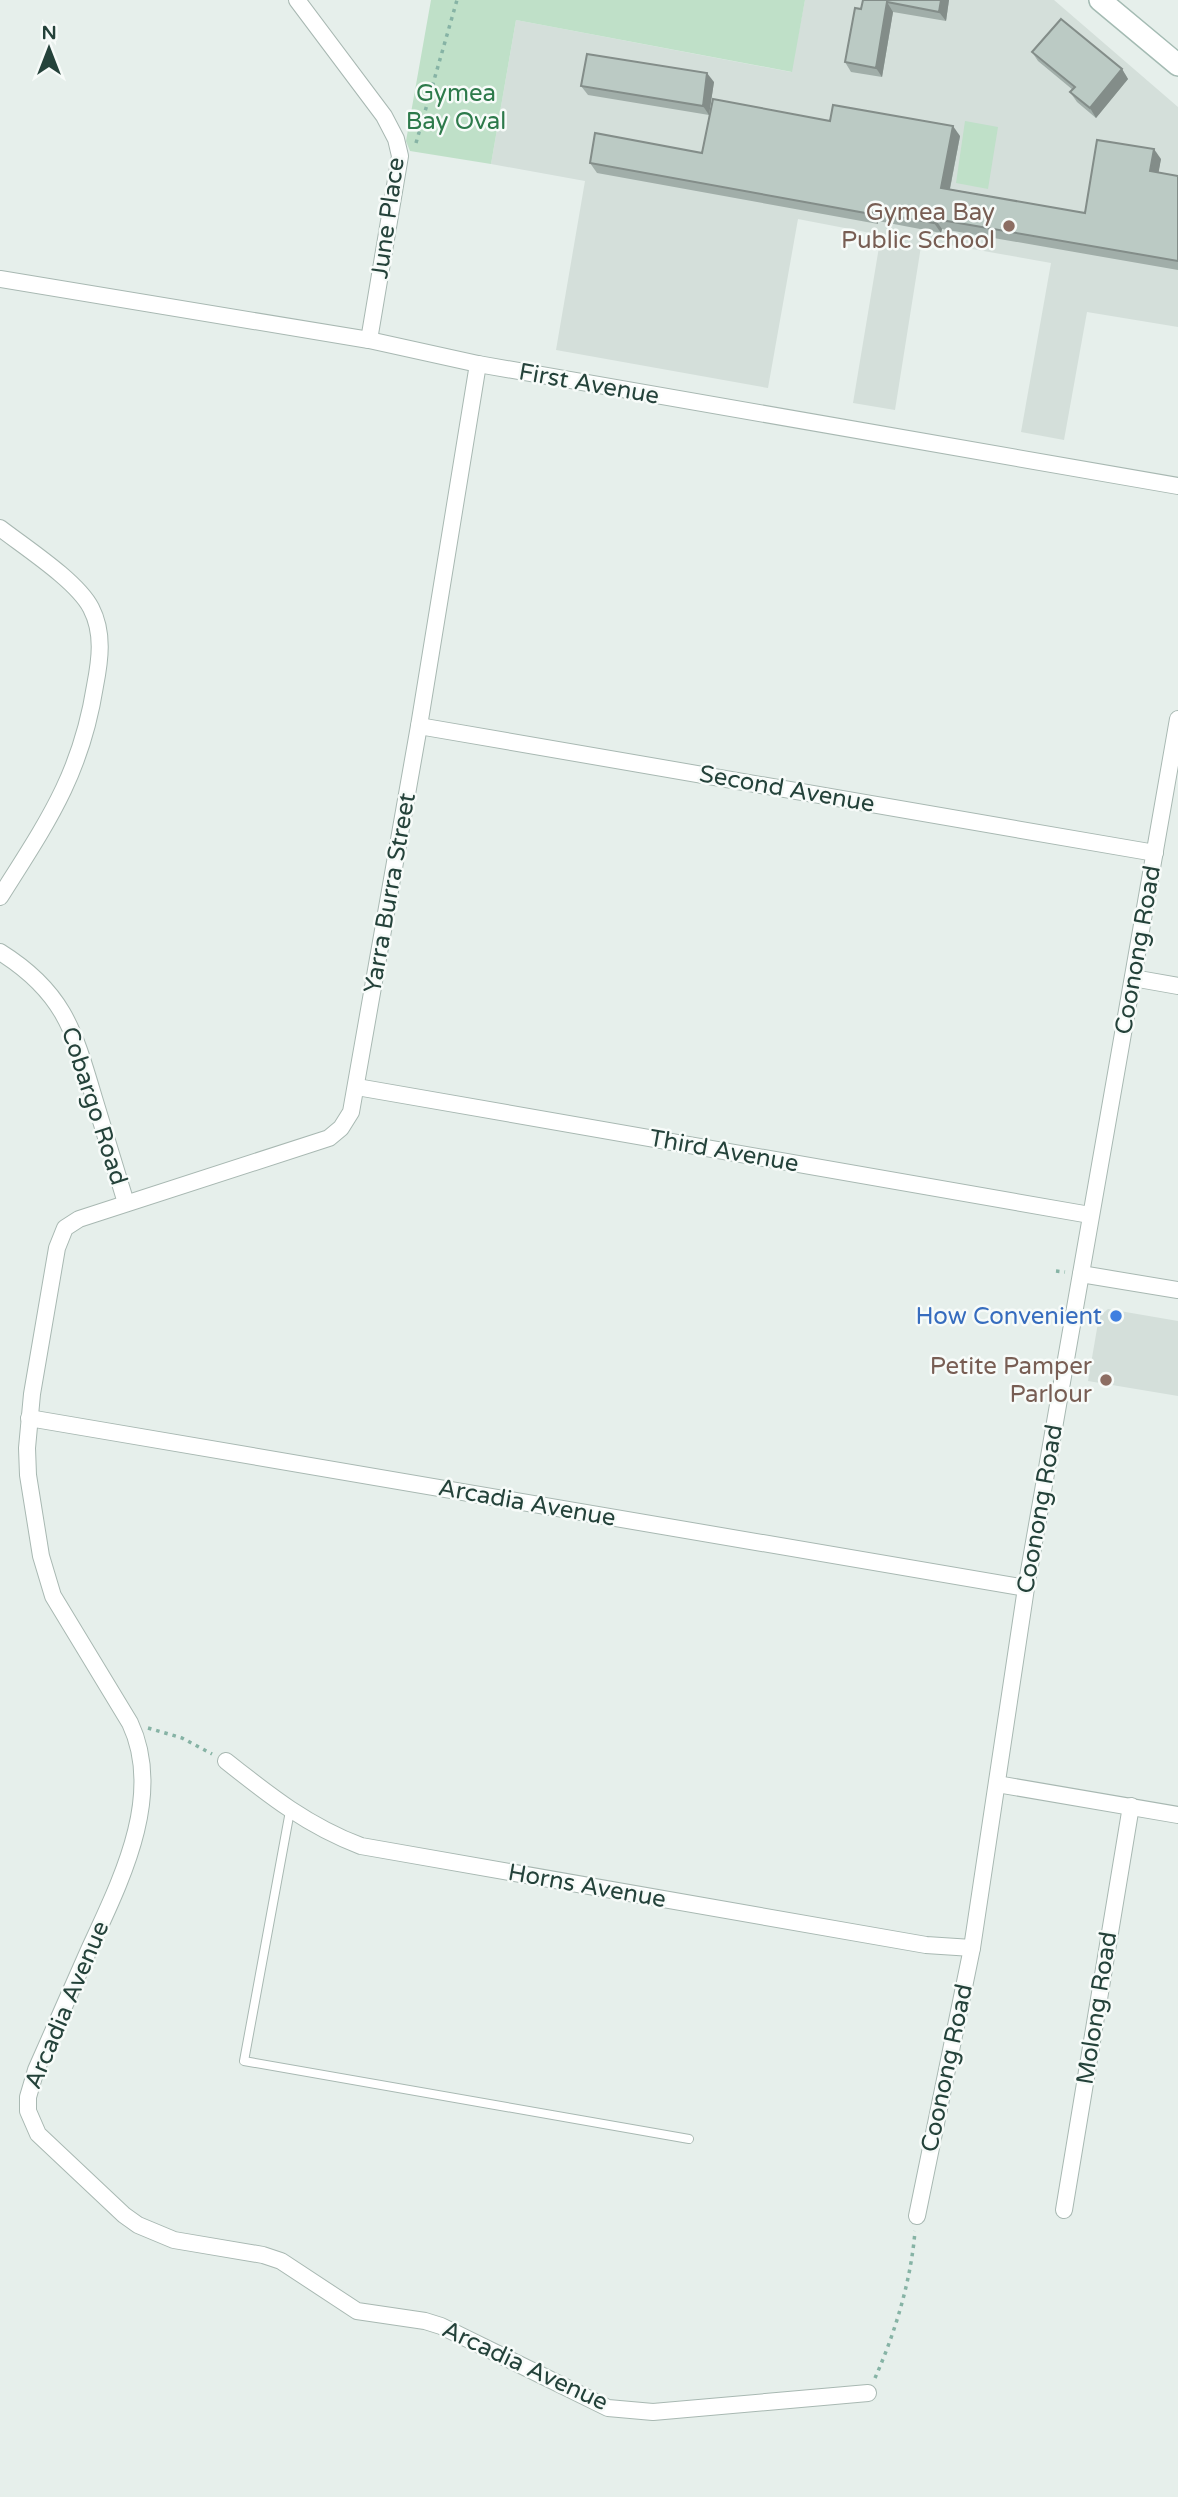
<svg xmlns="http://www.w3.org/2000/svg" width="1178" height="2497" viewBox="0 0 1178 2497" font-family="'Varela Round',sans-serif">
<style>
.built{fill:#d4dfda}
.green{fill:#bfe0c8}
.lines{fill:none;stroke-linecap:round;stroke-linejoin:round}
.lane-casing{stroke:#a8b8b2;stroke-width:10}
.street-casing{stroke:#a8b8b2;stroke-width:18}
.secondary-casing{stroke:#a4bbb3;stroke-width:24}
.path{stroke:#86b3a5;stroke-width:3.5;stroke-dasharray:3.5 5;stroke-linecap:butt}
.lane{stroke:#fff;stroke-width:8}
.street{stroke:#fff;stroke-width:16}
.secondary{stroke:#fff;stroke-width:21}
.wall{fill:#a1aea9}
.shaded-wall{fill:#838d89}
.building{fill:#bbcac4;stroke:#838d89;stroke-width:2}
.education-dot{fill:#8d6e63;stroke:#f7fbf9;stroke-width:2.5}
.shop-dot{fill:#3f7fe0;stroke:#f7fbf9;stroke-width:2.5}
.labels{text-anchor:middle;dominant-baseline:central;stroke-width:5;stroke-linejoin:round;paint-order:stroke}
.park-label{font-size:24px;fill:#2d7a4b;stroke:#f7fbf9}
.education-label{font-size:24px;fill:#785e54;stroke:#f7fbf9;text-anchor:end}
.street-label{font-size:24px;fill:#24423a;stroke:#f7fbf9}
.shop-label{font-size:24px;fill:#366cbe;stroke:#f7fbf9;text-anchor:end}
</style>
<rect width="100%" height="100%" fill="#e6efeb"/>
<g class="built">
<polygon points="805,0 1054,0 1178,107 1178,327 1087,312 1064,440 1021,432 1051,263 922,240 895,410 853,403 881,235 798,219 768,388 556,350 585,181 491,164 516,20 791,72"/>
<polygon points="1108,1309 1178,1321 1178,1396 1088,1381 1099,1317"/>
</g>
<g class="green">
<polygon points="431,0 805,0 792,72 516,20 491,164 410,151 406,141"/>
<polygon points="965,121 998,127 988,189 956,183"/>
</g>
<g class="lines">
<defs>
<polyline id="lane" points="290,1811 244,2061 689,2139"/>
<g id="street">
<polyline points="297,0 384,116 396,139 400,156 369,340"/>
<polyline points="0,279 369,340 478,364 1178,486"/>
<path d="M478 364 419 726 351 1112 341 1128 329 1138 79 1219 65 1228 57 1248 32 1394 27 1448 28 1475 41 1556 53 1596 130 1723C165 1797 119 1884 88 1952 71 1991 53 2031 36 2070L28 2097V2111L38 2134 124 2215 138 2225 174 2240 263 2255 281 2261 357 2311 425 2321 441 2326 608 2408 653 2412 868 2393"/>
<path d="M0 528C26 548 77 581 91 608 104 633 100 660 95 686 81 775 46 824 0 897"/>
<polyline points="419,726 1155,853"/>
<path d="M0 952C64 992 74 1031 94 1098 105 1133 115 1168 126 1203"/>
<polyline points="1133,978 1178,986"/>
<polyline points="357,1087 1090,1215"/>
<polyline points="1081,1274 1178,1290"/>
<polyline points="29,1418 1026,1588"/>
<path d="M226 1761C270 1796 308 1826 361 1846L926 1945 972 1948"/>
<polyline points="997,1784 1178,1815"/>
<polyline points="1064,2210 1131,1806"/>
<polyline points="917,2216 972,1948 1026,1588 1178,719"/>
</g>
<polyline id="secondary" points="1100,0 1178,65"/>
</defs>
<use href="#lane" class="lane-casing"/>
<use href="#street" class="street-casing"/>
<use href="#secondary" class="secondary-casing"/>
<g class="path">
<polyline points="416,143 457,0"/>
<polyline points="1056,1271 1065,1272"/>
<polyline points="148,1728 182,1738 212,1754"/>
<path d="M875 2378C895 2333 911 2281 915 2231"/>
</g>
<use href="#lane" class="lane"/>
<use href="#street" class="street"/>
<use href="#secondary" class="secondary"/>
</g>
<g class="wall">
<polygon points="863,0 949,0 946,21 893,12 882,77 851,72 845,62 861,9"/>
<polygon points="1032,52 1122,69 1128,79 1096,118 1077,102 1070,92 1073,90 1038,61"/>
<polygon points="714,82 709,115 588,95 581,86"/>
<polygon points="830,121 960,136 950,189 1085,213 1161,159 1158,173 1178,176 1178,270 942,229 941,233 878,221 878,224 597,173 590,163 702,153"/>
</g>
<g class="shaded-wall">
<polygon points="941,0 949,0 946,21 939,12"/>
<polygon points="887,2 893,12 882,77 876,68"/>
<polygon points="1122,69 1128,79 1096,118 1090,108"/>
<polygon points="707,73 714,82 709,115 703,106"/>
<polygon points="953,126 960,136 948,198 941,188"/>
<polygon points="1154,149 1161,159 1157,181 1150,171"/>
<polygon points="871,212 878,221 878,224 871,214"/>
<polygon points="935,219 942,229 941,233 934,223"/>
</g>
<g class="building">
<polygon points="863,0 941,0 939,12 887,2 876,68 845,62 855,8 861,9"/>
<polygon points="1061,19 1122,69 1090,108 1070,92 1075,87 1032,52"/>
<polygon points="587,54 707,73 703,106 581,86"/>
<polygon points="713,99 830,121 833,105 953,126 941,188 1085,213 1097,140 1154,149 1150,171 1178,176 1178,261 935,219 934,223 871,212 871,214 590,163 595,133 702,153"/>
</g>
<g class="education-dot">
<circle cx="1009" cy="226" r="7"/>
<circle cx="1106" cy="1380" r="7"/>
</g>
<circle class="shop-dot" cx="1116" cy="1316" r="7"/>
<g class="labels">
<g class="park-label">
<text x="456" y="93">Gymea<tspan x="456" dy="28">Bay Oval</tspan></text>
</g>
<g class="education-label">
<text x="995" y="212">Gymea Bay<tspan x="995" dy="28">Public School</tspan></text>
<text x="1092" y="1366">Petite Pamper<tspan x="1092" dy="28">Parlour</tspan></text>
</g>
<g class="street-label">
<text transform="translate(388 218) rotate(-82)">June Place</text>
<text transform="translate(589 384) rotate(10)">First Avenue</text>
<text transform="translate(787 789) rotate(10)">Second Avenue</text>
<text transform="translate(390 893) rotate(-80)">Yarra Burra Street</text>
<text transform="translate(1138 950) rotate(-80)">Coonong Road</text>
<text transform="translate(94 1106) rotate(72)">Cobargo Road</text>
<text transform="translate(724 1151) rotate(10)">Third Avenue</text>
<text transform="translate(527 1503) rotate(10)">Arcadia Avenue</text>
<text transform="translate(1040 1509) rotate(-80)">Coonong Road</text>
<text transform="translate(587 1886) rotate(10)">Horns Avenue</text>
<text transform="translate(67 2005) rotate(-67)">Arcadia Avenue</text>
<text transform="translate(1097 2008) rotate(-81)">Molong Road</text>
<text transform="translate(947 2068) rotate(-78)">Coonong Road</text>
<text transform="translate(525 2366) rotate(25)">Arcadia Avenue</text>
</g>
<g class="shop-label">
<text x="1102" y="1316">How Convenient</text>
</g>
</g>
<g transform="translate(49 49)" stroke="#f7fbf9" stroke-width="5" paint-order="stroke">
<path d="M0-5L12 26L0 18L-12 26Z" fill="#24423a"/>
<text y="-10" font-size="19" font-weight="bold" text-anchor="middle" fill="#24423a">N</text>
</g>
</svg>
